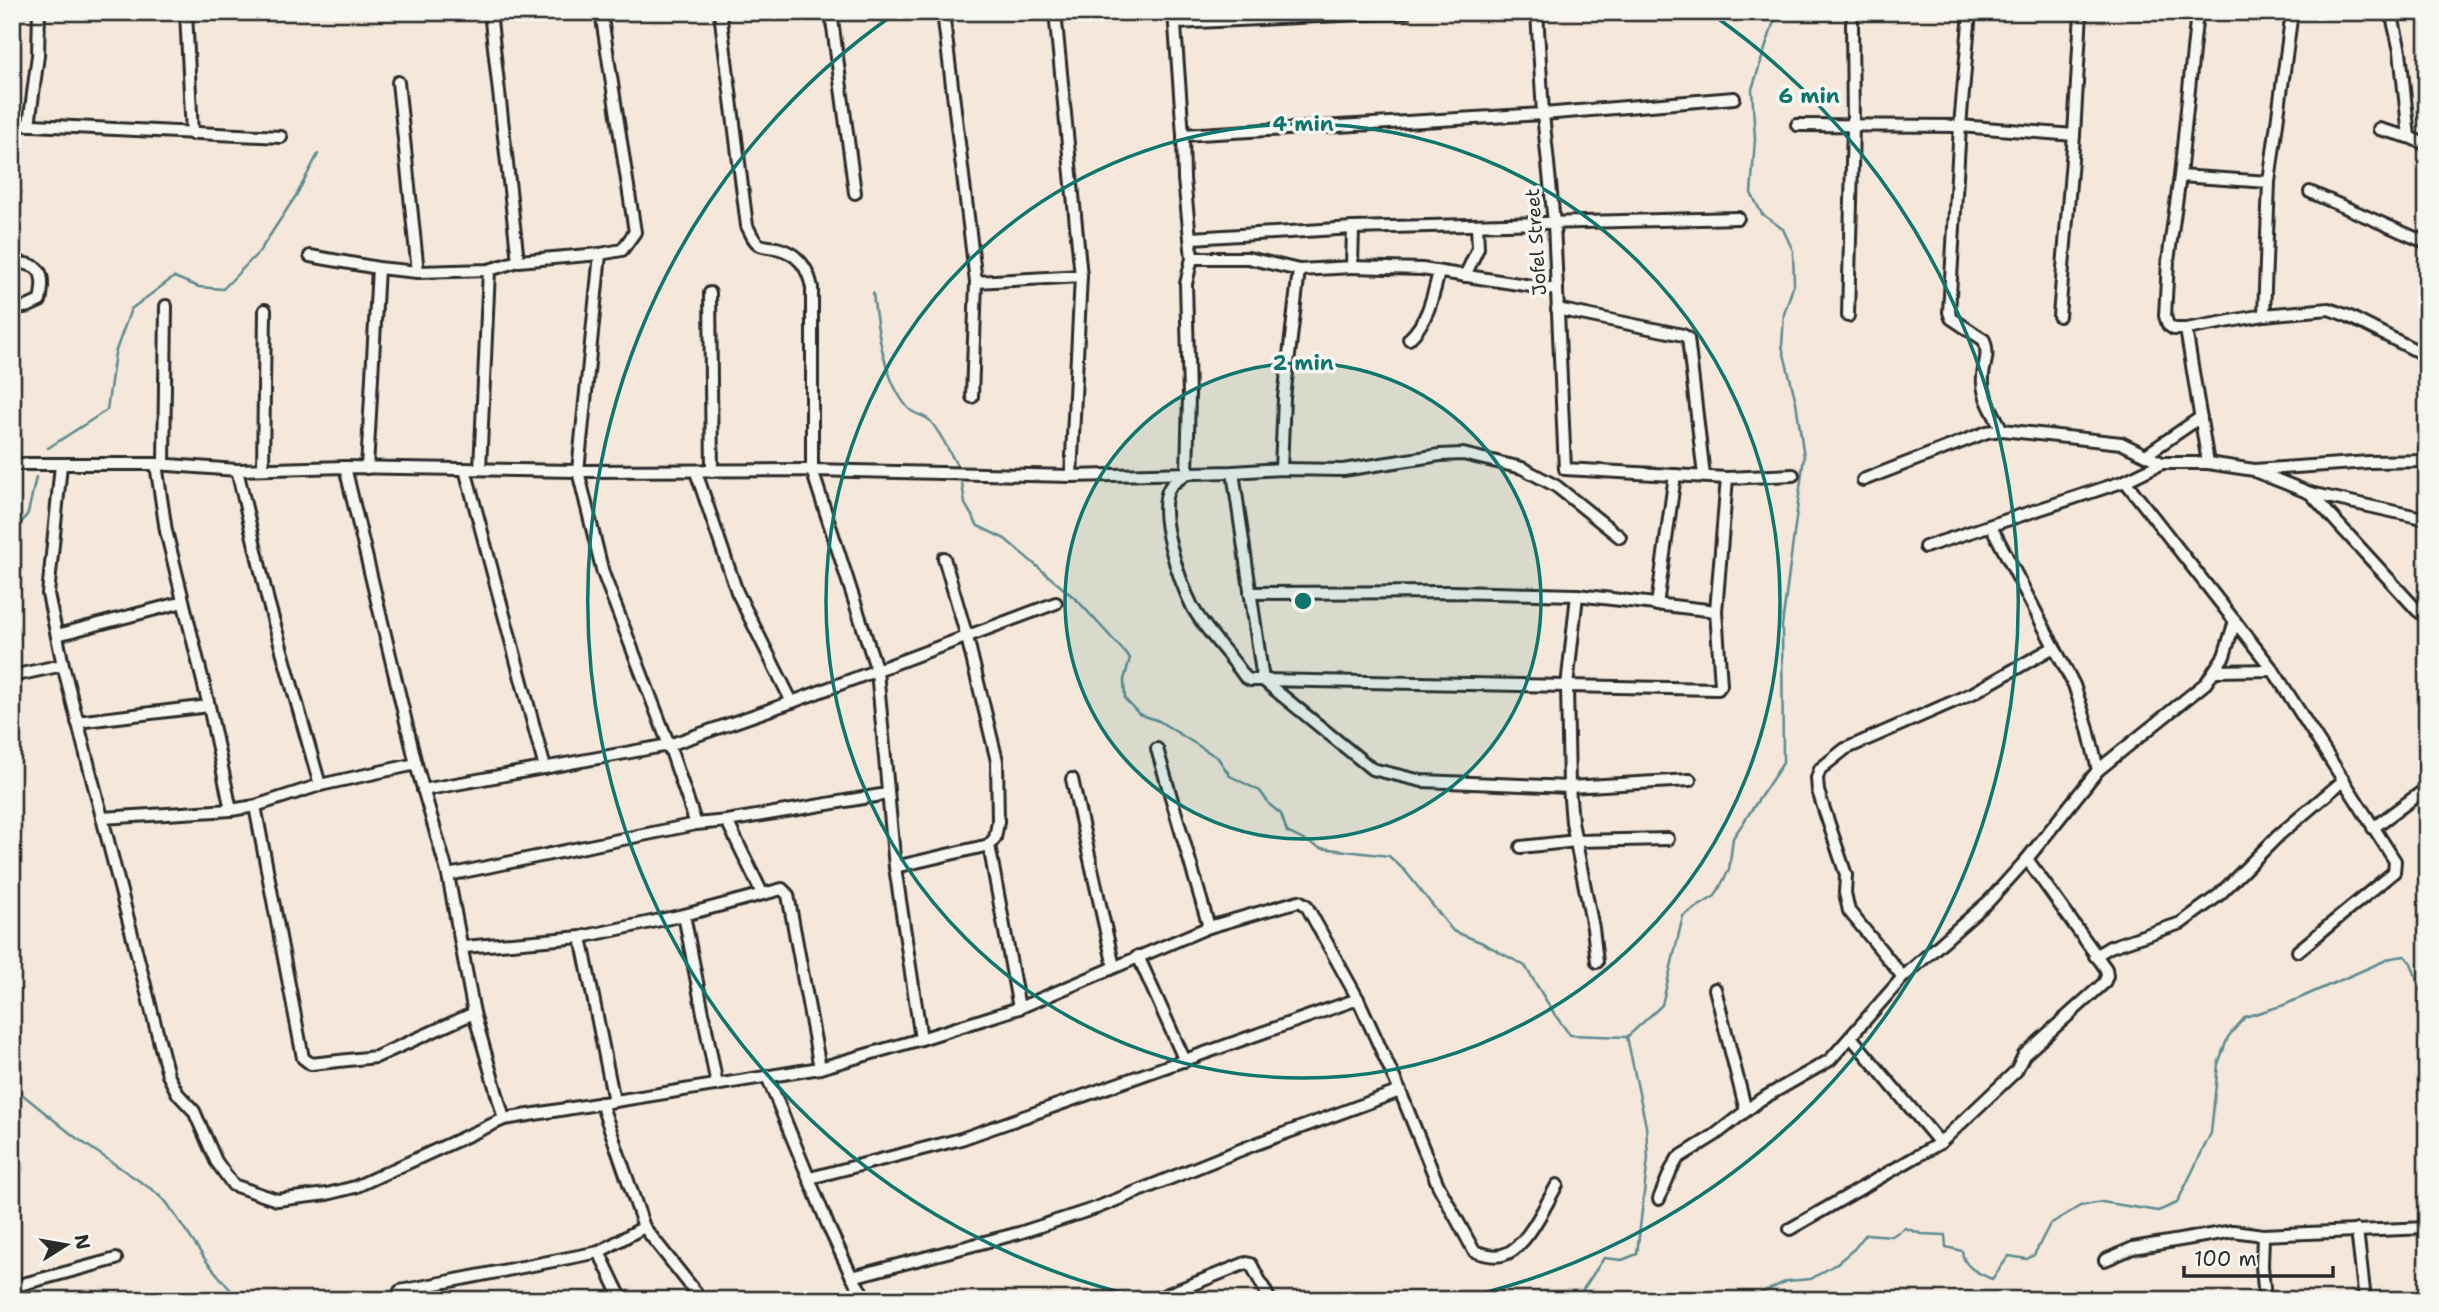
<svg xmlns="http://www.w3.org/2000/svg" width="2439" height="1312" viewBox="0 0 2439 1312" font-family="'Shantell Sans',sans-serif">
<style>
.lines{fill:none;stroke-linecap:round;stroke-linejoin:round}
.stream{stroke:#5b8b91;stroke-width:2.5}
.minor-casing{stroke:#2b2b2b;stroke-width:16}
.minor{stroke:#f6f6f2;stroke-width:10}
.ring{fill:none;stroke:#0f766e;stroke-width:3.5}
.labels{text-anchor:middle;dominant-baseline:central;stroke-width:7;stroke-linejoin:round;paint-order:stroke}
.street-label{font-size:19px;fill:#2b2b2b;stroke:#f6f6f2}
.centre{fill:#0f766e;stroke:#f6f6f2;stroke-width:3.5}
.ring-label{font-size:21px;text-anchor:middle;font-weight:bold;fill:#0f766e;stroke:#f6f6f2;stroke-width:7;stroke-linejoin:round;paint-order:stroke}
</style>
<rect width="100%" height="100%" fill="#f5e8da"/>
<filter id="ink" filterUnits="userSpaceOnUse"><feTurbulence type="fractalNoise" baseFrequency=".0143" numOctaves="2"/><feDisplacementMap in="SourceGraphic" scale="14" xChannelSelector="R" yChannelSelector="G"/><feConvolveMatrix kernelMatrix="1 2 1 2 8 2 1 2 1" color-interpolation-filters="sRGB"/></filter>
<g filter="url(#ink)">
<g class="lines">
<g class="stream">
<path d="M873 293C877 329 884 380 908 408 914 415 926 415 931 422 943 436 950 455 960 470"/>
<polyline points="48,448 107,410 115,353 131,309 174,277 199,287 223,289 259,252 297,194 318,154"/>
<polyline points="961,476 965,504 978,526 1005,539 1078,601 1130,658 1124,680 1125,699 1139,714 1159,721 1218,758 1230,776 1260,791 1270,805 1281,814 1287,832 1320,848 1389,856 1406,872 1453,931 1483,943 1525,966 1555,1015 1570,1035 1627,1037 1662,1005 1683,916 1715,896 1729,870 1733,838 1783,763 1782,626 1804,457 1796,402 1782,346 1784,314 1794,284 1793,251 1783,229 1762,214 1751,193 1755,139 1752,89 1777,12"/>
<polyline points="12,525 20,525 28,513 36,477"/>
<polyline points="12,1086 75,1137 154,1191 167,1203 207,1262 239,1300"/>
<polyline points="1576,1300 1604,1258 1622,1260 1637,1254 1648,1158 1646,1126 1627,1037"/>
<path d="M1746 1300 1787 1281 1811 1279 1836 1264 1854 1249 1866 1234 1892 1236 1905 1228 1922 1234 1945 1235 1946 1247 1962 1251C1963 1267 1978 1273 1992 1279L2009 1256 2027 1259 2034 1255 2050 1224 2080 1206 2102 1202 2158 1211 2177 1203 2211 1133 2218 1064 2228 1037 2245 1017 2284 1005 2391 958 2405 956 2411 963 2427 1008"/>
</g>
<defs>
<g id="minor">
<polyline points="186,12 192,134"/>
<polyline points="490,12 518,261"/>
<path d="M720 12 747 226C751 233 753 241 760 245 765 247 771 247 776 248 798 253 808 267 812 288V470L877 671 895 867 921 1039"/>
<polyline points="831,12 855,193"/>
<polyline points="943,12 976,282 972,397"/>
<polyline points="1055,12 1081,276 1071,476"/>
<path d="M1174 12 1183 135 1184 179 1192 258 1186 284 1189 395 1187 473C1182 477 1174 482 1170 487 1154 512 1181 584 1193 608 1207 633 1229 653 1245 677L1250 680H1263L1718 689 1721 685 1716 611 1727 478"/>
<polyline points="1537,12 1543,114 1554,223 1565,469 1727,478 1793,475"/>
<path d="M1970 12 1960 126 1949 312 1951 318 1984 340C1991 359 1981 366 1983 384 1984 399 1995 416 2002 430"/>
<polyline points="2197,12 2180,176 2168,261 2165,316 2168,325 2174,329 2186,329 2264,315 2329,309 2348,316 2427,356"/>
<polyline points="2391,12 2400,51 2409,137"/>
<polyline points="1175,23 1406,12"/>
<polyline points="398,82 418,272"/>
<polyline points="12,124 281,137"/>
<polyline points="29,125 38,55 39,12"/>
<polyline points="1797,125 1960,126 2074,135"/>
<polyline points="2379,129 2409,137 2427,145"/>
<polyline points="1183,135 1543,114 1734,98"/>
<polyline points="2180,176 2269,182"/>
<polyline points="2310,192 2427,243"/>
<polyline points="1192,238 1353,228 1738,218"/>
<polyline points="600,254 578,471 603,573 669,745 696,824"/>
<polyline points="310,256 378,268 418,272 489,270 518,261 600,254 622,250 635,232 601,12"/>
<polyline points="1192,258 1248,258 1299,270 1284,398 1281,469"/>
<path d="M12 263C41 262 46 273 40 301L29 306 12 309"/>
<polyline points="1352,267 1422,269 1557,290"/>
<polyline points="1299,270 1352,267 1353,228"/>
<polyline points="1465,276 1478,248 1477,226"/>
<polyline points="976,282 1081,276"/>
<polyline points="710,293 712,471"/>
<polyline points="1557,309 1683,335 1688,338 1704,476"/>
<polyline points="2264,315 2269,182 2292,12"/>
<polyline points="1848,316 1853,126 1852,22"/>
<polyline points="2059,316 2074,135 2081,12"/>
<polyline points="2186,329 2208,463"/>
<path d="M1409 339C1428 321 1433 296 1439 272"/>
<polyline points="2147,454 2201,417"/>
<polyline points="12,464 156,464 237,470 345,467 578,471 812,470 1071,476 1233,472 1281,469 1343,470 1440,455 1463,454 1522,468 1556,486 1620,537"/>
<polyline points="156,464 166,531 209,706 231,810"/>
<polyline points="164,464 166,306"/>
<path d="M61 465 48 594 63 665 168 1075 178 1094 194 1111 216 1161 233 1185 277 1200 327 1194 355 1187 504 1119 820 1068 921 1039 1019 1008 1209 927 1299 901 1306 905 1358 999 1400 1091 1438 1185 1474 1251C1482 1254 1493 1257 1502 1255 1526 1250 1545 1205 1557 1185"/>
<polyline points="345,467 416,764 448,875 474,1013 504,1119"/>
<polyline points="367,468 378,268"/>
<polyline points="263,469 265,310"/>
<polyline points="465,469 545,768"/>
<polyline points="480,469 489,270"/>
<polyline points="237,470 268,601 320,785"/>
<polyline points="696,472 737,592 792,702"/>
<polyline points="1233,472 1263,680 1372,769 1422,781 1569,787 1690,780"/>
<polyline points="2257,472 2310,493 2427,519"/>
<polyline points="1863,480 1987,432 2002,430 2121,443 2162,463"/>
<polyline points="2125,481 2273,670 2395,861 2394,872 2298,951"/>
<polyline points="2310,493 2417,610 2427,618"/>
<polyline points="1925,547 2125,481 2162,463 2208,463 2254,470 2369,462 2427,461"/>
<polyline points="1250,593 1452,592 1577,595 1716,611"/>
<polyline points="1577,595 1567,686 1569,787 1572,822 1593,928 1597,962"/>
<polyline points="1657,605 1675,475"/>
<polyline points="57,635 183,602"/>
<polyline points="2216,671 2273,670"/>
<polyline points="12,676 63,665"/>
<polyline points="77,722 209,706"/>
<polyline points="1157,749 1209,927"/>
<polyline points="2098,770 2206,683 2224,656 2235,621"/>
<polyline points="1072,779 1114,967"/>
<polyline points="423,790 669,745 792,702 1056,603"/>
<polyline points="255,806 303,1058 311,1064 376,1057 474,1013"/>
<polyline points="102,818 231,810 255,806 320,785 416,764"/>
<polyline points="727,821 762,893"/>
<polyline points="2373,828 2427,788"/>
<polyline points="989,845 1019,1008"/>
<polyline points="1521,847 1576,841 1668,839"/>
<polyline points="895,867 989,845 995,838 998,822 997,761 967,637 944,558"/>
<polyline points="448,875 696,824 727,821 887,794"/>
<polyline points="684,915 717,1085"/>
<polyline points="581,937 614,1101"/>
<polyline points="464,947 581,937 684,915 782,889 788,895 820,1068"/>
<polyline points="1138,956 1185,1061"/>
<polyline points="2095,956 2110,947 2181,923 2219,895 2279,835 2344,780"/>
<polyline points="1903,977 1849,911 1845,893 1846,875 1818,791 1817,778 1820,769 1845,749 1973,693 2054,647"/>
<polyline points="1715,989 1746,1111"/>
<polyline points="1851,1037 1940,1143"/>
<polyline points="767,1076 830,1230 852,1277 867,1300"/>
<polyline points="601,1103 644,1227 702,1300"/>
<polyline points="12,1169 15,1168"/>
<polyline points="810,1178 961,1139 1358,999"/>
<polyline points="1659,1199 1671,1170 1678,1158 1715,1135 1760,1100 1830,1060 1903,977 1989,901 2027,859 2098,770 2087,725 2074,685 1991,526"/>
<polyline points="1790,1229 1940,1143 2016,1071 2024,1055 2104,983 2107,976 2106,969 2027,859"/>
<polyline points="2357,1230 2365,1300"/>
<polyline points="2263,1235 2262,1266 2265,1300"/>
<polyline points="599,1252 622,1300"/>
<polyline points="2105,1260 2133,1248 2233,1231 2263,1235 2427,1228"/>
<polyline points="852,1277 1019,1233 1096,1208 1253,1145 1400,1091"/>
<polyline points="12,1287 116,1259"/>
<polyline points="400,1291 599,1252 644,1227"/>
<polyline points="1153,1300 1246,1263 1251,1264 1270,1300"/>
</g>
</defs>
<use href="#minor" class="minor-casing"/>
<use href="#minor" class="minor"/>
</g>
</g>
<circle cx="1303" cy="601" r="238" fill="#0f766e" fill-opacity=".12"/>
<g class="ring">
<circle cx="1303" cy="601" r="238"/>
<circle cx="1303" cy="601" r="477"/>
<path d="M1148 1299A715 715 0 0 1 893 15M1713 15A715 715 0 0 1 1458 1299"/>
</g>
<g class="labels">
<g class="street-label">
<text transform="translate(1536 242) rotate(-94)">Jofel Street</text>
</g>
</g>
<circle cx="1303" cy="601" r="10" class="centre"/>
<g class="ring-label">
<text x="1809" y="103">6 min</text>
<text x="1303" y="131">4 min</text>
<text x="1303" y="370">2 min</text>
</g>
<rect width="2439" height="1312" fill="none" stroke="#f6f6f2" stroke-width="42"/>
<rect x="21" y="21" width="2397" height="1270" fill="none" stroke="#2b2b2b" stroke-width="2.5" filter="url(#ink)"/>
<g transform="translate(66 1245) rotate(79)" stroke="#f6f6f2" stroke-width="5" paint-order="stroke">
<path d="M0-5L12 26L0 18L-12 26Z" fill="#2b2b2b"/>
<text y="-10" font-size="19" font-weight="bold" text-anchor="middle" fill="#2b2b2b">N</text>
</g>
<path d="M2184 1266v10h149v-10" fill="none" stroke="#2b2b2b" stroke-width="3.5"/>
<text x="2194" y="1266" font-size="21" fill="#2b2b2b" stroke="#f6f6f2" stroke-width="5" paint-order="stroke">100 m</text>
</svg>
